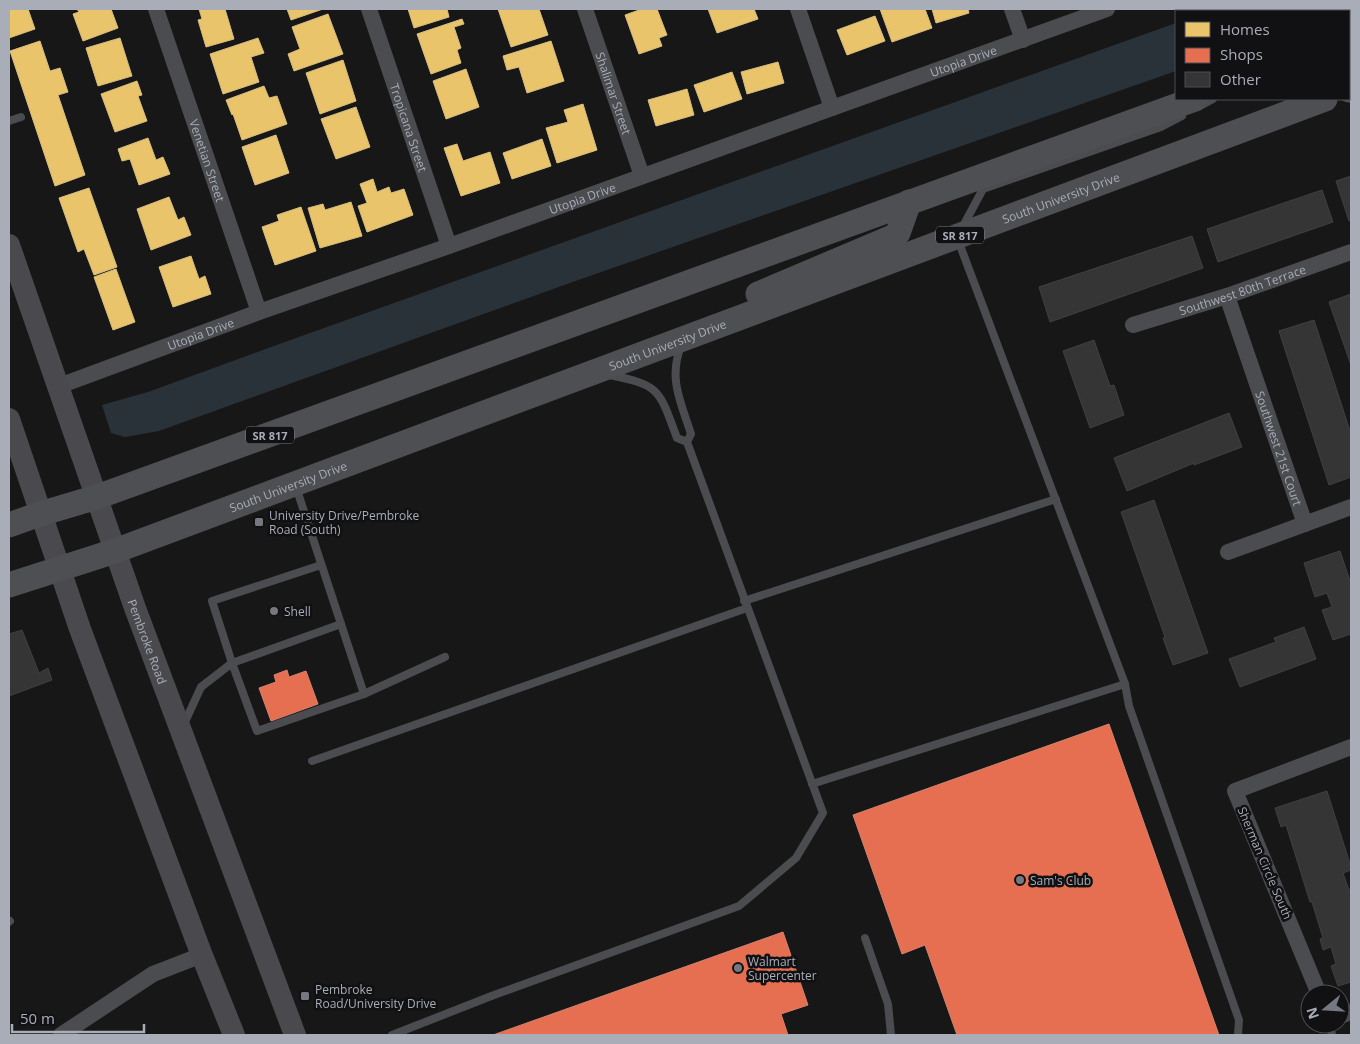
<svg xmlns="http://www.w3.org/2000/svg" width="1360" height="1044" viewBox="0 0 1360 1044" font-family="'Open Sans',sans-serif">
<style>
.water{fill:#2a3239}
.homes{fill:#e9c46a;stroke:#d6bd81}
.shops{fill:#e76f51;stroke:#d48270}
.building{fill:#353536;stroke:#3f4043}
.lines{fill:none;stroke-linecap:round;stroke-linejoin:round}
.lane{stroke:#4b4c50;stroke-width:8}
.street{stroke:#4b4c50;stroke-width:16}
.secondary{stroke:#4a4a4e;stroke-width:22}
.primary{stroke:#4d4f52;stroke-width:25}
.poi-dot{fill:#757880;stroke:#111113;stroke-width:2}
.labels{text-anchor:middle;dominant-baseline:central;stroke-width:5;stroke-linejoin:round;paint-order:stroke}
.shield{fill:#111113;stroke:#7b7e86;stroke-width:1}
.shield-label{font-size:11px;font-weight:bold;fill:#a8adb8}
.street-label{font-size:12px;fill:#a8adb8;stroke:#111113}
.poi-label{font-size:12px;fill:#a8adb8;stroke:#111113;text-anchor:start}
</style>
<rect width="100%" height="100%" fill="#171717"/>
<g class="water">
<polygon points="1216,9 1351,9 1351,10 1209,11"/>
<polygon points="1176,23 1176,71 567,284 159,431 125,437 111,433 102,405 148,392 285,342"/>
</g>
<g class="homes">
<polygon points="9,9 28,9 35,29 9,38"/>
<polygon points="77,9 111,9 118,28 83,41 73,14 79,12"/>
<polygon points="199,9 225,9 234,39 206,47 198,20 202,19"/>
<polygon points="287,9 323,9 291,20"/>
<polygon points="408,9 447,9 449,17 414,28"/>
<polygon points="498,9 539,9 548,35 511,47"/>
<polygon points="642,9 657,9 667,35 659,38 662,46 639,54 625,15"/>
<polygon points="708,9 754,9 758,19 717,33"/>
<polygon points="880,9 925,9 932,28 892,42"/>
<polygon points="932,9 968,9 969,13 936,23"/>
<polygon points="328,14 343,54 294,71 288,54 300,49 292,27"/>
<polygon points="875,16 885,41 847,55 837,30"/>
<polygon points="462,19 464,24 454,27 461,48 457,50 461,63 431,74 417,34"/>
<polygon points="120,38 132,76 98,86 86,48"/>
<polygon points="258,38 264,53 251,57 259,82 223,94 210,54"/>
<polygon points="40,41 50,71 60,68 68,92 58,95 85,175 55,186 10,51"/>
<polygon points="551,41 564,81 527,93 519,67 507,70 503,56"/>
<polygon points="343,60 356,101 320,114 306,73"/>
<polygon points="778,62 784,83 747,94 741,72"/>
<polygon points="466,69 479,107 446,119 433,81"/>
<polygon points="732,72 742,99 704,112 694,85"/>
<polygon points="137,81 142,95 138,96 147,121 115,132 101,94"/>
<polygon points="264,86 269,98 277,96 287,124 242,140 233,114 232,115 226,100"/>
<polygon points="687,89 694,115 656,126 648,100"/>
<polygon points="583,104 597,150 557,163 546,128 568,122 564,110"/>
<polygon points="356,107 370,147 336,159 321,119"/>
<polygon points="276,135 289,173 255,185 242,147"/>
<polygon points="148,138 156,160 163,157 170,174 139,185 130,159 122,161 118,149"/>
<polygon points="542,139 551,166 512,179 503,153"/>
<polygon points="457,144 463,161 490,152 500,183 461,196 444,148"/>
<polygon points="373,179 377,192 389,187 391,193 404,189 413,215 367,232 358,206 367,203 360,184"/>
<polygon points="89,188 117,267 94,275 84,249 78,252 59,198"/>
<polygon points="169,197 178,220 184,217 191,235 151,250 137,209"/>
<polygon points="351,202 362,236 320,248 308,208 323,204 325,210"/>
<polygon points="301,207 316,251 275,265 262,227 279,221 277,215"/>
<polygon points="191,256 199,279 205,276 211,294 173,307 159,267"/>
<polygon points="116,269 135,322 113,330 94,277"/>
</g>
<g class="shops">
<polygon points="287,670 289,677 306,671 318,704 271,721 259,688 276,682 274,675"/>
<polygon points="1109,724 1219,1035 957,1035 925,945 902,954 853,815"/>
<polygon points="783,932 808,1005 781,1014 788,1035 493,1035"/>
</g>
<g class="building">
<polygon points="1351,176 1351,220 1349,221 1336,181"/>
<polygon points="1322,190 1333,222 1218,262 1207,229"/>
<polygon points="1192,236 1203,268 1050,322 1039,287"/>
<polygon points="1351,294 1351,365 1329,302"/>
<polygon points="1314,320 1351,434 1351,477 1329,485 1279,331"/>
<polygon points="1094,340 1110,386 1114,385 1124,415 1090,428 1063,351"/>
<polygon points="1229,413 1242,447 1194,465 1194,463 1127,491 1114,458"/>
<polygon points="1154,500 1208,653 1173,665 1163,638 1165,637 1121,512"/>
<polygon points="1340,551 1351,584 1351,634 1333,640 1322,610 1332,607 1327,593 1315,597 1304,563"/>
<polygon points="1304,627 1316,659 1240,687 1229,659 1276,642 1274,638"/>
<polygon points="22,630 39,673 48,668 52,680 9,696 9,634"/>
<polygon points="1327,791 1351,867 1351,870 1343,873 1349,890 1351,889 1351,982 1338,986 1331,966 1336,964 1331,947 1323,950 1320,939 1323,938 1312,902 1310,902 1286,825 1281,827 1275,808"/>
</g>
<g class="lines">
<g class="lane">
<polyline points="1198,107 1213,99"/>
<polyline points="9,121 21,117"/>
<polyline points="962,228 983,189 1161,127 1182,116"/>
<path d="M609 375C661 385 659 390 677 438L687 442"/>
<polyline points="296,487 364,694 257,731 232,663 212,601 321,565"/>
<polyline points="744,601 1056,499"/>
<polyline points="1125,684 1129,706 1239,1020 1238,1035"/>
<polyline points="364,694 445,657"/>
<polyline points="184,724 201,687 232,663 341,624"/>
<polyline points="312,761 747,608"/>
<polyline points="812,784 1125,684 958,240"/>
<polyline points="9,922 10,921"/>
<polyline points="865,938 888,1004 891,1035"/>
<polyline points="1330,1024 1332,1035"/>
<path d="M392 1035 494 995 739 906 796 858 823 813 687 442 691 434C681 402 668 379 681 346"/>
</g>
<g class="street">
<path id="s1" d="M156 9 259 312"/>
<path id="s2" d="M369 9 449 246"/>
<path id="s3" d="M585 9 642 176"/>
<polyline points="798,9 832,108"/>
<polyline points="1012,9 1023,40"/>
<path id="s4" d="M1227 296 1305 524"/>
<path id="s5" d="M1133 325 1227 296 1351 252"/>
<path id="s6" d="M59 386 259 312 449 246 1107 9"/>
<polyline points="1228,552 1351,507"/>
<polyline points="1319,994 1235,791 1351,747"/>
<polyline points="1340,1016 1351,1012"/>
<polyline points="61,1035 153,974 202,955"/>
</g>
<g class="secondary">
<path id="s7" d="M9 245 135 608 295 1035"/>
<polyline points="9,419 80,629 201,953 234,1035"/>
</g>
<g class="primary">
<polyline points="1349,43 1351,42"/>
<polyline points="1349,90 1351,89"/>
<polyline points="758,294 895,236 898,233 909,202"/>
<polyline points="9,525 40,514 97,497 1195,99"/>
<path id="s8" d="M9 585 115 551 1325 99"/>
</g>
</g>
<g class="poi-dot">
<rect x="254" y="517" width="10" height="10" rx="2.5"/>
<circle cx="274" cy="611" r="5"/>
<circle cx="1020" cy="880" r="5"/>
<circle cx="738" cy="968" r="5"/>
<rect x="300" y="991" width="10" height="10" rx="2.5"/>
</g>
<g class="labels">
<g class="shield">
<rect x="936" y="226.5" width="48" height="17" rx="4"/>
<rect x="246" y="426.5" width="48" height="17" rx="4"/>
</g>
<g class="shield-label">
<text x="960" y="235">SR 817</text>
<text x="270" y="435">SR 817</text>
</g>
<g class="street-label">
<text stroke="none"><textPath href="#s6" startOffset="961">Utopia Drive</textPath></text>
<text stroke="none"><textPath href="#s3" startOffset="89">Shalimar Street</textPath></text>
<text stroke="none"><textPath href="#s2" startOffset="125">Tropicana Street</textPath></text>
<text stroke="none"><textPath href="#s1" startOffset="160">Venetian Street</textPath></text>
<text stroke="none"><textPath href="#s8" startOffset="1121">South University Drive</textPath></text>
<text stroke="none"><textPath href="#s6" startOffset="556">Utopia Drive</textPath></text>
<text stroke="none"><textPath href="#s5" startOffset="115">Southwest 80th Terrace</textPath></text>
<text stroke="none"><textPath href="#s6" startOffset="151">Utopia Drive</textPath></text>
<text stroke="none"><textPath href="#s8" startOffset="701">South University Drive</textPath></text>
<text stroke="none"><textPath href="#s4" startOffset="161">Southwest 21st Court</textPath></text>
<text stroke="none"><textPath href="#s8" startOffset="296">South University Drive</textPath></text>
<text stroke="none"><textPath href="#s7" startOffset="420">Pembroke Road</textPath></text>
<text transform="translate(1265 863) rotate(67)">Sherman Circle South</text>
</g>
<g class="poi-label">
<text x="269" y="515">University Drive/Pembroke<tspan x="269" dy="14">Road (South)</tspan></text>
<text x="284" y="611">Shell</text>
<text x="1030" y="880">Sam's Club</text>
<text x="748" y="961">Walmart<tspan x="748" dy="14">Supercenter</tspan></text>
<text x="315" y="989">Pembroke<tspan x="315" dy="14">Road/University Drive</tspan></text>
</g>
</g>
<rect width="1360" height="1044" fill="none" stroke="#a8adb8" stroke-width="20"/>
<rect x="1175" y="10" width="175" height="90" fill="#111113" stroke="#4d4f55"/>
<rect x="1185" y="22" width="25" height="15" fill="#e9c46a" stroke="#4d4f55"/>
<text x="1220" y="35" font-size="15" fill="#a8adb8">Homes</text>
<rect x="1185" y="48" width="25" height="15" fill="#e76f51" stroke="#4d4f55"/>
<text x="1220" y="60" font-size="15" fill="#a8adb8">Shops</text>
<rect x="1185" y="72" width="25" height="15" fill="#353536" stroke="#4d4f55"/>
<text x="1220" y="85" font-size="15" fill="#a8adb8">Other</text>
<g transform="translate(1325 1009) rotate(252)"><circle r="24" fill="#111113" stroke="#4d4f55"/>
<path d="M0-4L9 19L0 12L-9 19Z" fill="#757880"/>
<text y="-8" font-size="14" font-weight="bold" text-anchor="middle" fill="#a8adb8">N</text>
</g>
<path d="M12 1024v8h132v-8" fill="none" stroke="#a8adb8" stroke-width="2.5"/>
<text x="20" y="1024" font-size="15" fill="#a8adb8" stroke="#111113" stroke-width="4" paint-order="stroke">50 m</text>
</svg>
